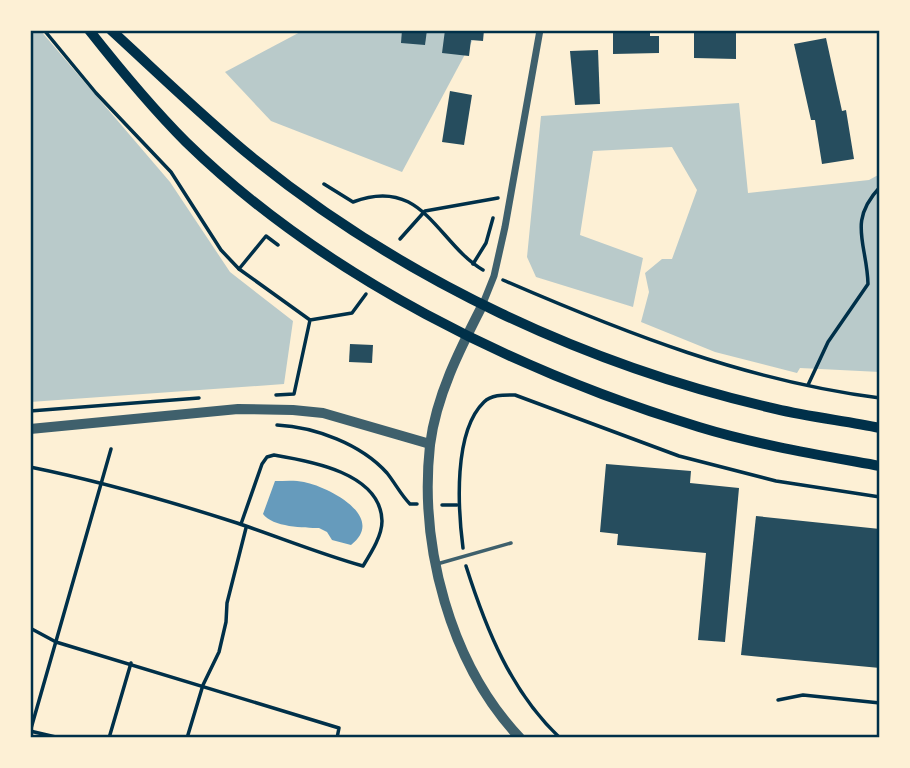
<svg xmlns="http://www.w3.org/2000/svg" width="910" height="768" viewBox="0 0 910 768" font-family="'Work Sans',sans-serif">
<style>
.green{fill:#b9caca}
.water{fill:#669bbc}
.building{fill:#264d5e}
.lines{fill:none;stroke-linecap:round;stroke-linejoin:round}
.path{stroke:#003049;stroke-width:3.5}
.service{stroke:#3f606c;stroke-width:3.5}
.minor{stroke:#3f606c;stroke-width:7}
.tertiary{stroke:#3f606c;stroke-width:10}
.secondary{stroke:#003049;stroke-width:10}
.neatline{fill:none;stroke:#003049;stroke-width:2.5}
</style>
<rect width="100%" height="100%" fill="#fdf0d5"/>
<g class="green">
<polygon points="30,30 40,30 170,182 230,272 293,321 284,384 30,402"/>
<polygon points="304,30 478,30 402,172 271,121 225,72"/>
<polygon points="739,103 748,193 869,180 880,174 880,372 800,368 797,373 715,352 641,322 649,292 645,273 662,259 672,259 697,190 672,147 593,151 580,235 643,258 633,307 536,277 527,257 541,116"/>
</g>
<path class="water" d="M275 481C285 481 295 480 304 482 329 487 387 517 351 545L332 540 327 532 319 528C305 528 272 527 263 514Z"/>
<g class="building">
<polygon points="402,30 427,30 425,45 401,43"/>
<polygon points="445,30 484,30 483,41 471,40 469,56 442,53"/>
<polygon points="613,30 650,30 650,36 659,36 659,53 613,54"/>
<polygon points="694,30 736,30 736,59 694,58"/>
<polygon points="826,38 842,111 846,110 854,159 822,164 815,120 811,120 794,44"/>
<polygon points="598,50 600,104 575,105 570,51"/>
<polygon points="450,91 472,95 464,145 442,142"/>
<polygon points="350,344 373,345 372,363 349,362"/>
<polygon points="606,464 691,471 690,483 739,488 725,642 698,640 706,553 617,545 618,534 600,532"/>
<polygon points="756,516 880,529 880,668 741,655"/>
</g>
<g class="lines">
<g class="path">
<polyline points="44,30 96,93 171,172 221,250 239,269 310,320"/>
<path d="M324 184 353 202C423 175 437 243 483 270"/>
<polyline points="400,239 425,211 498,198"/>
<polyline points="473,264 486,243 493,218"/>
<polyline points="239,269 266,236 278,245"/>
<path d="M503 280C625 333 747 381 880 398"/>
<path d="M808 385 828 342 868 284C867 243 847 222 880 187"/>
<polyline points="276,395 294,394 310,320 352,313 366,294"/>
<polyline points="30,411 199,398"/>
<path d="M277 425C315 427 361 444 387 473 395 483 401 495 410 504H417"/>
<path d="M30 467C99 481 169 501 237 523 279 537 320 554 363 566 371 553 382 536 382 521 381 473 310 461 274 455L267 457 262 464 241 524"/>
<polyline points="442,505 457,505"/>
<path d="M463 548C458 509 453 432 484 402 492 394 505 395 515 395L679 456 776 481 880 497"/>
<path d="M466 566C486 629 511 692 560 738"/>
<polyline points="30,628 56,642 339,728 337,738"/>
<polyline points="778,700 803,695 880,703"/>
<polyline points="30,731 60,738"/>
<polyline points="30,732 111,449"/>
<polyline points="109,738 131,663"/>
<polyline points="187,738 203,685 219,652 226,622 227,603 246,528"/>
<polyline points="646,738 679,737"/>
</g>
<polyline class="service" points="437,564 511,543"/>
<polyline class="minor" points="482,306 494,276 505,227 540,30"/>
<g class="tertiary">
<path d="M482 306C460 349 436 396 430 445 419 546 450 664 520 738"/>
<polyline points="30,429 238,409 293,410 323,413 430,444"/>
</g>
<g class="secondary">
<path d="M89 30C119 68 151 107 186 142 323 276 517 372 699 427 758 445 820 455 880 466"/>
<path d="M111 30C158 73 204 118 253 158 404 280 587 366 776 409 810 417 846 421 880 428"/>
</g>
</g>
<rect width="910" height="768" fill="none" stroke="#fdf0d5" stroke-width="63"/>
<rect x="32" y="32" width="846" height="704" class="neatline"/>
</svg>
